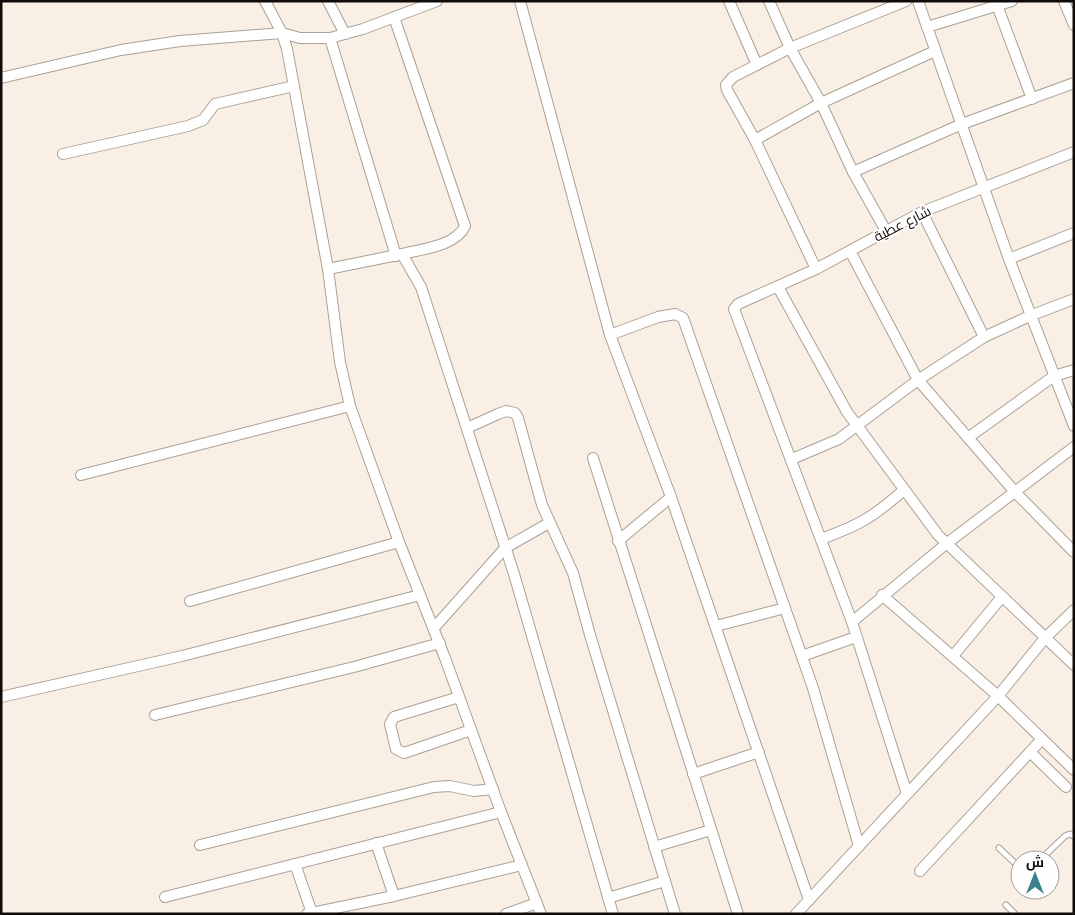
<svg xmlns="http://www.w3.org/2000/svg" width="1075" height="915" viewBox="0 0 1075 915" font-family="'Noto Sans',Cairo,sans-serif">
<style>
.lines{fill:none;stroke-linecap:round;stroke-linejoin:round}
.lane-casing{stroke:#aaa096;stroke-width:7}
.street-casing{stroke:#aaa096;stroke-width:12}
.lane{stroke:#fff;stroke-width:5}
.street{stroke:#fff;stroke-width:10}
.labels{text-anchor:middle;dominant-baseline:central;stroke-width:4;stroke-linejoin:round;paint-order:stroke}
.street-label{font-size:14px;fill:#100c09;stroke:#fefefe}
</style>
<rect width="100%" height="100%" fill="#faefe4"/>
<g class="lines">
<defs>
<g id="lane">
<polyline points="999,848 1020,868"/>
<polyline points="1040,860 1065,836 1070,834 1074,836"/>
<polyline points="1006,905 1015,914"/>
</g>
<g id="street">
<polyline points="265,1 282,33 287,49 328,269 340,362 350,406 399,542 445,658 501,812 541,914"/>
<polyline points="328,1 345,34"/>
<polyline points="520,1 610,335"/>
<polyline points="729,1 757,65"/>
<polyline points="769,1 790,48 821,103 935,51"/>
<polyline points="918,1 1009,259 1074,426"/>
<polyline points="1064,1 1074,25"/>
<polyline points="997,5 1032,99"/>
<path d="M394 17 465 226C456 246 422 249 402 254"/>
<polyline points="927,27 1012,1"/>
<polyline points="330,38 396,256"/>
<polyline points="1,78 121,50 180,41 282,33 300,38 330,38 363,29 437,1"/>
<polyline points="755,140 821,103 853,172 886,231"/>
<polyline points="63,154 188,126 203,120 215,104 294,86"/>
<polyline points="853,172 962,124 1074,83"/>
<polyline points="922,212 984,337"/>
<polyline points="850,251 918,380 1015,492 1074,552"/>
<polyline points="1009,259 1074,233"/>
<polyline points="328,269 402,254 421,287 514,574 613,914"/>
<polyline points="816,269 755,140 727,90 726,85 733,77 790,48 906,1"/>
<polyline points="778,287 847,412 938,535 1074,665"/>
<polyline points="467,428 498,414 506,411 515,413 518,418 542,505 573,573 590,635 675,914"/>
<polyline points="969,437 1054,376 1074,370"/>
<polyline points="593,458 738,914"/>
<polyline points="792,459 839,439 918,380 984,337 1032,315 1074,299"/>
<polyline points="81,475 350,406"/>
<path d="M821 539C860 525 873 517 904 490"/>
<polyline points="618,541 671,497"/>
<polyline points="882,595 998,696 1074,770"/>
<polyline points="190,601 399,542"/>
<polyline points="852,622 946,544 1074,447"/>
<polyline points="716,626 785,608"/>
<polyline points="434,628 505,548 549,523"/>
<polyline points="802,656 856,637"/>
<polyline points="953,656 1001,598"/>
<polyline points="1,697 182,656 420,595"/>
<polyline points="459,697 394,717 390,724 396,749 404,753 471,730"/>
<polyline points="155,715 354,667 440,643"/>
<polyline points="1030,752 1066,787"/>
<polyline points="693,774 759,752"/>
<polyline points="907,794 852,622 734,309 738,304 816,269 922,212 1074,152"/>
<polyline points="376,843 394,896"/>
<polyline points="200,845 434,787 450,786 474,791 493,789"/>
<polyline points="654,847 711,830"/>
<polyline points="295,864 312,913"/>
<polyline points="920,871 1042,739"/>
<polyline points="165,897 501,812"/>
<polyline points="608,898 665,881"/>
<polyline points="809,900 671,497 610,335 658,317 675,314 683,318 813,688 859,846"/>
<polyline points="307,914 394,896 522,865"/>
<polyline points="506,914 537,903"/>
<polyline points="796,914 998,696 1045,638 1074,610"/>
</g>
</defs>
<use href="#lane" class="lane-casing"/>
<use href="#street" class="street-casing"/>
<use href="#lane" class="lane"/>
<use href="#street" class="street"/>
</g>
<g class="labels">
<g class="street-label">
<text transform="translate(902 223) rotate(-27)">شارع عطية</text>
</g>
</g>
<rect width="1075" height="915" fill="none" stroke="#100c09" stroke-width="5"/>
<g transform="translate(1035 875)"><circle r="24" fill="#fefefe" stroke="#9f9d9c"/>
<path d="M0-4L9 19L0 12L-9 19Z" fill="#3c818e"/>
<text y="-8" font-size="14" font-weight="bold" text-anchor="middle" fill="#100c09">ش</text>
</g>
</svg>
